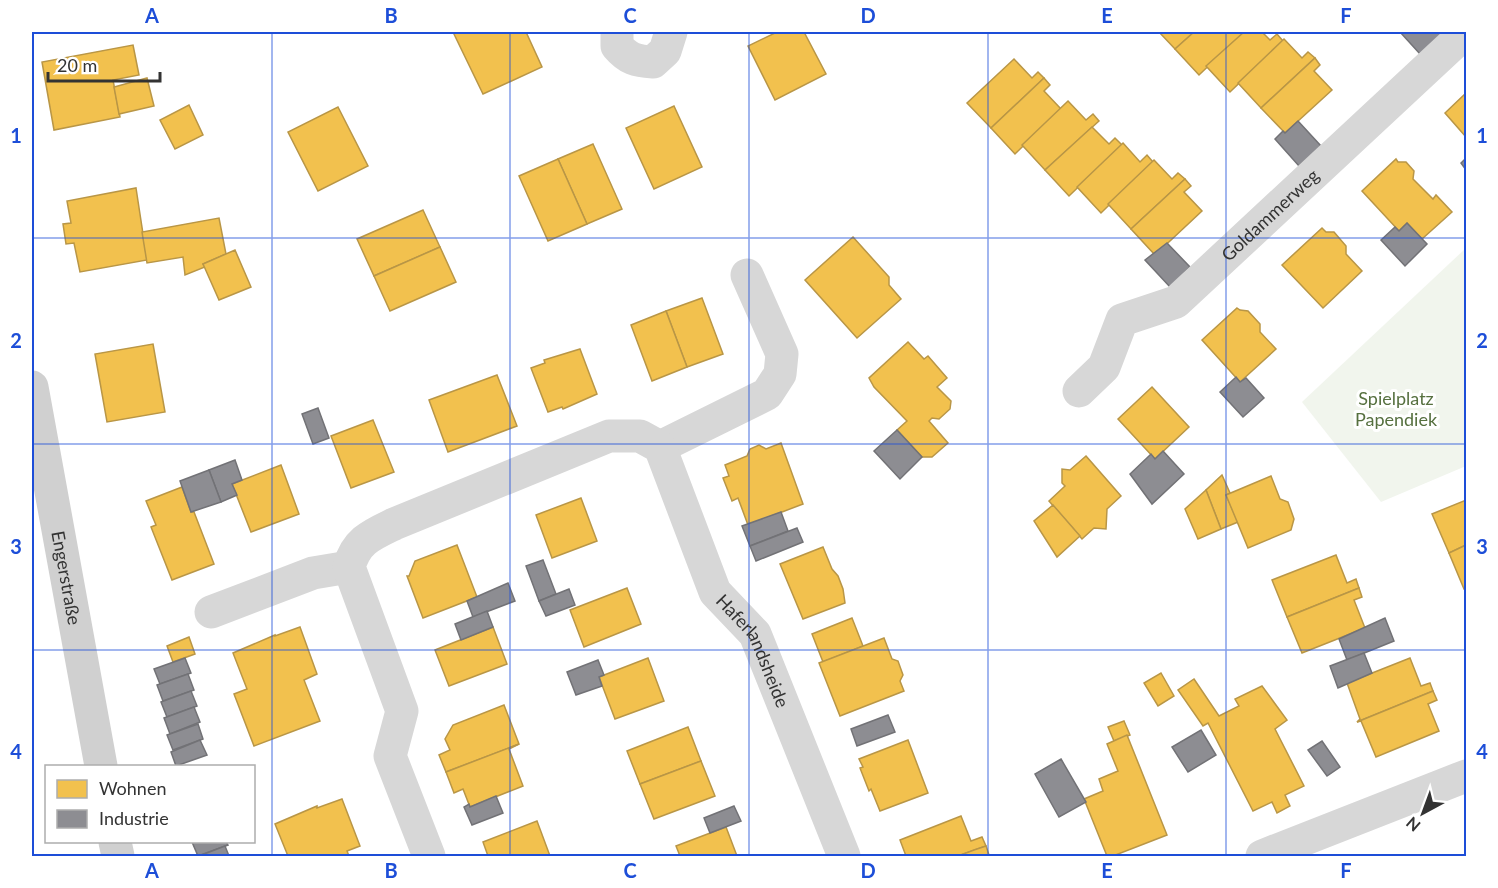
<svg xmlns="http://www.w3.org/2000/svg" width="1498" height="888" viewBox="0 0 1498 888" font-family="Lato,sans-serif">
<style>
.green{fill:#f1f5ed}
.homes{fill:#f2c14e;stroke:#b99646;stroke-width:1.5}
.industry{fill:#8d8d92;stroke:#727276;stroke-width:1.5}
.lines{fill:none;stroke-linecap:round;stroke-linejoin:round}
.street{stroke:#d7d7d7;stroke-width:33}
.secondary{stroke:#d0d0d0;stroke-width:33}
.grid{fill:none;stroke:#1d4ed8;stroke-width:1.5;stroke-opacity:0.55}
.labels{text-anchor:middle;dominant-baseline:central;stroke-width:6;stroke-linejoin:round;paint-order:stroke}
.street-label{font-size:18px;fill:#333;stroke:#fff}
.park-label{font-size:18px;fill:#56703f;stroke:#fff}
.neatline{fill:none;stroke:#1d4ed8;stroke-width:2}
.grid-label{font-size:20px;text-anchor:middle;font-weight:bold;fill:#1d4ed8}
</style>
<rect width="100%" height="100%" fill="#fff"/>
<polygon class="green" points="1466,248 1466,466 1381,502 1302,402"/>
<g class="homes">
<polygon points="453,32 526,32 542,67 483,94"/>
<polygon points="777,32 804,32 826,74 775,100 748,46"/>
<polygon points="1159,32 1194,32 1175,49"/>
<polygon points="1194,32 1244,32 1199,75 1175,49"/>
<polygon points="1244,32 1262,32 1270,40 1277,34 1283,41 1230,92 1206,66"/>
<polygon points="1284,39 1302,58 1308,52 1315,58 1261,108 1238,83"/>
<polygon points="133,45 139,75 113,80 120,117 54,130 42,62"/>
<polygon points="1315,58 1320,65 1314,71 1332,90 1285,133 1261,108"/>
<polygon points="1014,59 1032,78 1038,72 1044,78 991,128 967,103"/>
<polygon points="147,78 154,106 119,114 114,87"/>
<polygon points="1044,78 1050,85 1044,91 1061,109 1015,154 991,128"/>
<polygon points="1466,93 1466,137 1445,113"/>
<polygon points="1068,101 1086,120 1093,114 1099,121 1045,170 1022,145"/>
<polygon points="189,105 203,135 175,149 160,120"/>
<polygon points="674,106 702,167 654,189 626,128"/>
<polygon points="338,107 368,166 318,191 288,132"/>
<polygon points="1092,127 1109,144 1115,138 1122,145 1069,196 1045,170"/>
<polygon points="1123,143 1140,162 1147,155 1153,162 1101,213 1077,187"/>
<polygon points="593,144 622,209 587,224 558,159"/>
<polygon points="558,159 587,224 548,241 519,176"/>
<polygon points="1396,159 1398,162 1406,162 1414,171 1413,179 1433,199 1436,195 1452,212 1422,239 1407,223 1399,231 1362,191"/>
<polygon points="1154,160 1172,179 1178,173 1185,179 1131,229 1108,204"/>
<polygon points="1185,179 1191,186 1184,192 1202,211 1155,255 1131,229"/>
<polygon points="136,188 147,260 80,272 74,243 66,244 63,224 71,223 67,201"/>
<polygon points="423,210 440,247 374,276 357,239"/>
<polygon points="219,218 226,254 203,264 205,267 185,275 183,257 147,263 142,232"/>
<polygon points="1322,228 1326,232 1334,232 1346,246 1346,254 1362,271 1323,308 1282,265"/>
<polygon points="853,237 889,277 889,285 901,299 857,338 805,280"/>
<polygon points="440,247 456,282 390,311 374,276"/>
<polygon points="235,250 251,287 219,300 203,264"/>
<polygon points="702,298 723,354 687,367 666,311"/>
<polygon points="1237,308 1240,310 1248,311 1260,324 1260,332 1276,349 1240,382 1202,340"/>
<polygon points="666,311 687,367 652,381 631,325"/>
<polygon points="908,342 924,359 928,356 947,378 937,387 951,401 950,409 939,419 932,418 929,421 948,443 932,457 922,457 897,430 907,421 874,387 869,378"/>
<polygon points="153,344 165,412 107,422 95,354"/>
<polygon points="580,349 597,394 563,409 562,407 548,412 531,368 545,363 544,360"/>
<polygon points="497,375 517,426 448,452 429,400"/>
<polygon points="1152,387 1189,427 1155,459 1118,419"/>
<polygon points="373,420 394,472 351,488 331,436"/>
<polygon points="781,443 803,504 748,525 738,498 732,501 723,478 729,476 725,465 747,456 750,449 759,445 766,449"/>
<polygon points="1086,456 1121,496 1107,509 1106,529 1094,528 1082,539 1049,501 1065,486 1062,483 1062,469 1070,470"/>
<polygon points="281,465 299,514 251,532 232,484"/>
<polygon points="1222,475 1230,493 1226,495 1238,522 1221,529 1206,490"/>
<polygon points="1271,476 1280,499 1288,502 1294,519 1291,530 1248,548 1226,495"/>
<polygon points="182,487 191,512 194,512 214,564 172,580 151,527 156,525 146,501"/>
<polygon points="1206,490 1221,529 1198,539 1185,509"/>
<polygon points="581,498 597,541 552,558 536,515"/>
<polygon points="1466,500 1466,545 1449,553 1432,514"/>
<polygon points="1053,505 1080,536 1057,557 1034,521"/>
<polygon points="457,545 477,597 423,618 407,576 409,576 415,561"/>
<polygon points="1466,545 1466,588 1464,589 1449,553"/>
<polygon points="823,547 832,569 838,576 843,589 845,603 803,619 780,564"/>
<polygon points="1336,555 1347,583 1356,579 1359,588 1287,617 1272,580"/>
<polygon points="627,588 641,624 584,647 570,610"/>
<polygon points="1359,588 1362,597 1354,600 1365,628 1302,653 1287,617"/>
<polygon points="852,618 863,646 823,662 812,634"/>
<polygon points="300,627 317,674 304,680 320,721 254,746 234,694 247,689 233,653 275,635 275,636"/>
<polygon points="493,627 507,664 449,686 435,650"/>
<polygon points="189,637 195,654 173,662 167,646"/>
<polygon points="884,638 892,659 898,661 903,675 900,681 904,691 840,716 819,663"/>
<polygon points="648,658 664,701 615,719 599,677"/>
<polygon points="1410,658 1421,686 1430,683 1433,691 1357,722 1360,719 1347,683"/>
<polygon points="1161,673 1174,696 1158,706 1144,683"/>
<polygon points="1194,679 1219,716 1239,706 1235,699 1262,686 1287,720 1275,729 1304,786 1285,795 1290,806 1277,813 1272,802 1253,811 1208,723 1203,726 1178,690"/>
<polygon points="1433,691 1437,700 1428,704 1439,731 1376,757 1361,721 1357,722"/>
<polygon points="504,705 519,744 446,772 439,755 450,750 445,739 453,725"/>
<polygon points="1124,721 1130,735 1114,741 1108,727"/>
<polygon points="688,727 701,761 640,784 627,751"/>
<polygon points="1127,735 1167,835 1113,856 1107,856 1084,799 1103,791 1099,779 1118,771 1107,744"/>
<polygon points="908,740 928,793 880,811 871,789 869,791 860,768 863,767 859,759"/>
<polygon points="519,744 509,749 523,786 470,807 463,789 454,793 446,772"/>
<polygon points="701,761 715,796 654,819 640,784"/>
<polygon points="342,799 360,846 347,851 349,856 288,856 275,824 317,806 317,808"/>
<polygon points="961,816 971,841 982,837 986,846 958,856 906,856 900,840"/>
<polygon points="537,821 550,856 488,856 483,842"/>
<polygon points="726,827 737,856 680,856 676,846"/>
<polygon points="986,846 989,855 958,856 974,850"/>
</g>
<g class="industry">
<polygon points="1400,32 1439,32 1441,34 1420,54"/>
<polygon points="1298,121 1321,146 1299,166 1275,139 1283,131 1285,133"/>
<polygon points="1466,158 1466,170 1461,163"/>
<polygon points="1407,223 1427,244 1405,266 1381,240 1395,227 1399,231"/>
<polygon points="1167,243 1190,267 1170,287 1145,260"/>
<polygon points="1236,377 1240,382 1246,378 1264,398 1243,417 1220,392"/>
<polygon points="318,408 329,438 313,444 302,414"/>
<polygon points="897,430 922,457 900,479 874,451"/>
<polygon points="1163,451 1184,474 1152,504 1130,474 1151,454 1155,459"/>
<polygon points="235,460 242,480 232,484 237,495 221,502 209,470"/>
<polygon points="209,470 221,502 191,512 180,481"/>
<polygon points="781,512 788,531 750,546 742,526"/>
<polygon points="797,528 803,542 756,561 750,546"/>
<polygon points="543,560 556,594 539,601 526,566"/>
<polygon points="508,583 515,601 473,617 467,601"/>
<polygon points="569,589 575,605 546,616 539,601"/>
<polygon points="487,611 493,627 461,640 455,624"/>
<polygon points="1385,618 1394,641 1347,660 1339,639"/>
<polygon points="1364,653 1372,673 1338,688 1330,666"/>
<polygon points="185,658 191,673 160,684 154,669"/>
<polygon points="598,660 604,675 599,677 602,686 576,695 567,672"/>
<polygon points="188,674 194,690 163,701 157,685"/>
<polygon points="191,691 197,706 167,717 161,702"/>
<polygon points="194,707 200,722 170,734 164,718"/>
<polygon points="888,715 895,732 857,746 851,729"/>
<polygon points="198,724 203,739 173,750 167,735"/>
<polygon points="1201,730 1216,755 1188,772 1172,747"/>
<polygon points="200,740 207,755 176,766 171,752"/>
<polygon points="1322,741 1340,767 1327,776 1308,750"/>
<polygon points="1061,759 1086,802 1059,817 1035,774"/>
<polygon points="496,796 503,813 472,825 464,807 469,804 470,807"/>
<polygon points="734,806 741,821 710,833 704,818"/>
<polygon points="192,842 226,842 228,845 198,856"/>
<polygon points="225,846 229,856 199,856"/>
</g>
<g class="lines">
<g class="street">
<path d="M617 32V46C628 59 636 61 653 62L665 51 671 32"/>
<path id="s1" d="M1079 391 1104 367 1122 320 1176 302 1466 32"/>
<polyline points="660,447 767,394 780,374 782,354 747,275"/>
<polyline points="211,612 313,573 349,567"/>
<path id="s2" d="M429 856 390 756 402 711 349 567C356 541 371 535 394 524L609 436H640L660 447 715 592 755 634 844 856"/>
<polyline points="1262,856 1466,776"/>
</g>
<g class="secondary">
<path id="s3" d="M32 387 101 766"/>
<polyline points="115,842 118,856"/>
</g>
</g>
<path class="grid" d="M272 32V856M510 32V856M749 32V856M988 32V856M1226 32V856M32 238H1466M32 444H1466M32 650H1466"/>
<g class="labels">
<g class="street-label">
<text stroke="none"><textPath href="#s1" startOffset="270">Goldammerweg</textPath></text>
<text stroke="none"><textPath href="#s3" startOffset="194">Engerstraße</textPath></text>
<text stroke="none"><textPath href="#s2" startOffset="885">Haferlandsheide</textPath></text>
</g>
<g class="park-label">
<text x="1396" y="398">Spielplatz<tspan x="1396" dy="21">Papendiek</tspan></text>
</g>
</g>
<rect width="1498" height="888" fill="none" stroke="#ffffff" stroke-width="66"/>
<rect x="45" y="765" width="210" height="78" fill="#ffffff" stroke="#adadad" stroke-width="1.5"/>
<rect x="57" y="780" width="30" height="18" fill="#f2c14e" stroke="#adadad" stroke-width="1.5"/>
<text x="99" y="795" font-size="18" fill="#333333">Wohnen</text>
<rect x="57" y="810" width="30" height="18" fill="#8d8d92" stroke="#adadad" stroke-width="1.5"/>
<text x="99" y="825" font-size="18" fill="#333333">Industrie</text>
<g transform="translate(1423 813) rotate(221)" stroke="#ffffff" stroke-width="4.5" paint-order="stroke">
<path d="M0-4.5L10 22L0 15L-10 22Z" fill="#333333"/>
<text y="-9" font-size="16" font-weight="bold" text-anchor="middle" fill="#333333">N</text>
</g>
<path d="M48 72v9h112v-9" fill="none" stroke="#333333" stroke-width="3"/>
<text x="57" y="72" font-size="18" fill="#333333" stroke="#ffffff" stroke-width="4.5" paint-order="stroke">20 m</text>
<rect x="33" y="33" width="1432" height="822" class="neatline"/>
<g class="grid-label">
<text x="152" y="23">A</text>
<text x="391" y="23">B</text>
<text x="630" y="23">C</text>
<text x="868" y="23">D</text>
<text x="1107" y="23">E</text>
<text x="1346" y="23">F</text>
<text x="16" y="143">1</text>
<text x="1482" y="143">1</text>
<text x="16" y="348">2</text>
<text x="1482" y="348">2</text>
<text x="16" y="554">3</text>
<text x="1482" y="554">3</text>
<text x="16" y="759">4</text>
<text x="1482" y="759">4</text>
<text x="152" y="878">A</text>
<text x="391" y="878">B</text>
<text x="630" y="878">C</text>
<text x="868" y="878">D</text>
<text x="1107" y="878">E</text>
<text x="1346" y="878">F</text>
</g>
</svg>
